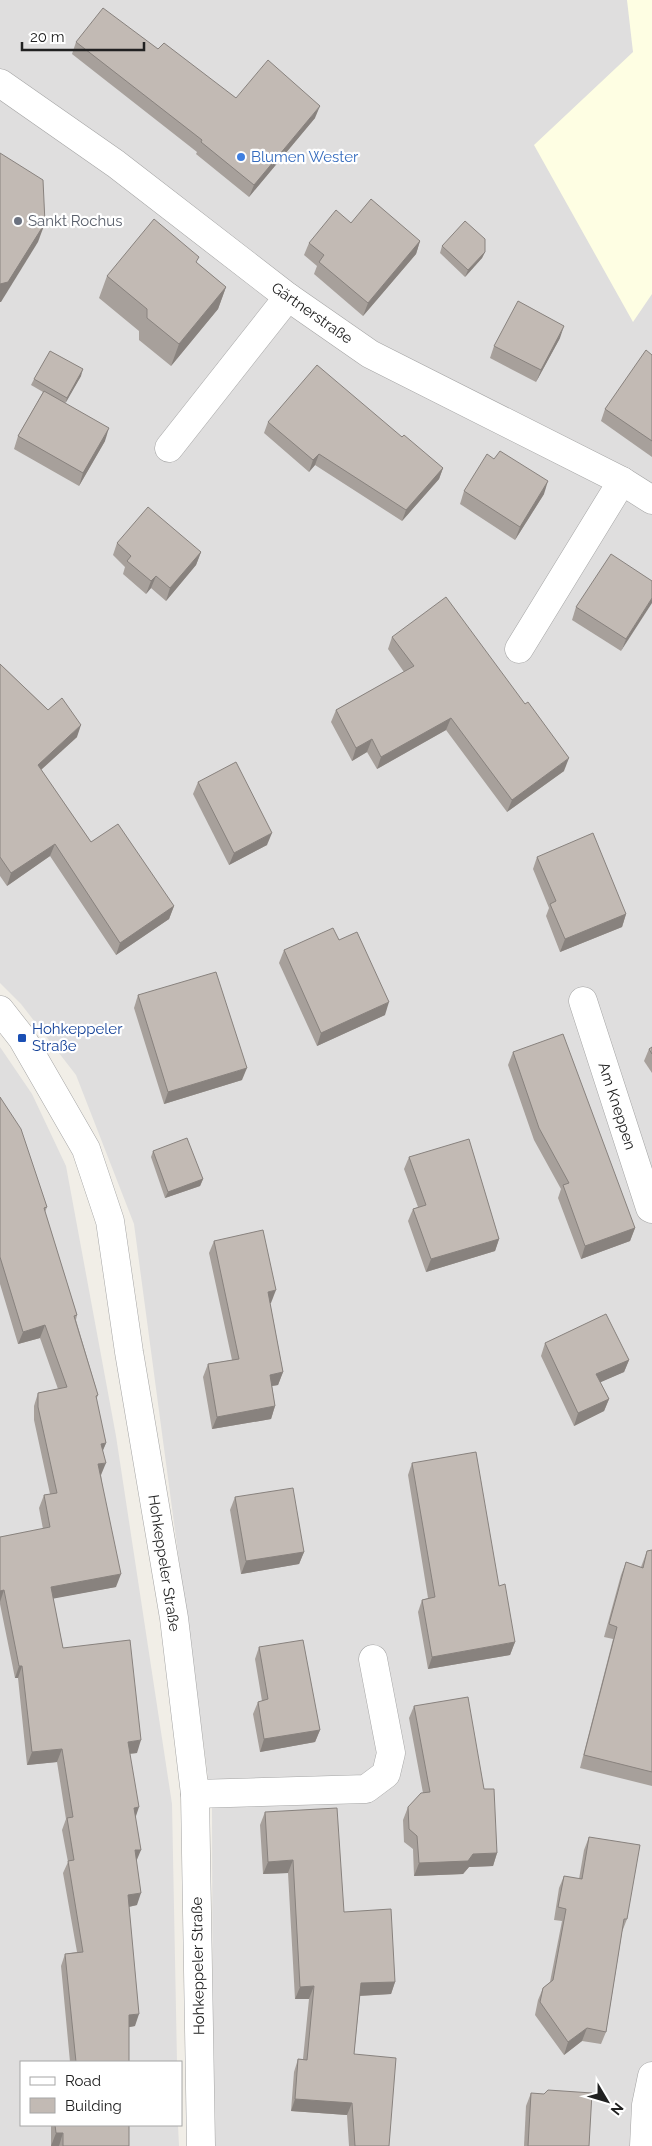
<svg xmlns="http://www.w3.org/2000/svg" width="652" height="2146" viewBox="0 0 652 2146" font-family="Raleway,sans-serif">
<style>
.residential{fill:#dfdede}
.education{fill:#fefee3}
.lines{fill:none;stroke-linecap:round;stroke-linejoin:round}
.minor-casing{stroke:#a5a5a5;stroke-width:29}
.minor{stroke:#fff;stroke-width:28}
.wall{fill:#a7a09b}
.shaded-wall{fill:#88827e}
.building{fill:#c2bab4;stroke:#88827e}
.shop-dot{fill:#3f7fe0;stroke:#fff;stroke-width:2}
.worship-dot{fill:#6b7280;stroke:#fff;stroke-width:2}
.transit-dot{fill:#1a4fb4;stroke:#fff;stroke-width:2}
.labels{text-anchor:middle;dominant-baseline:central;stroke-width:4.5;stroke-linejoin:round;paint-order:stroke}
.shop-label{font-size:15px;fill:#366cbe;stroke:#fff;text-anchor:start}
.worship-label{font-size:15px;fill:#5b616d;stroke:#fff;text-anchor:start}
.street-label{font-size:15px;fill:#212121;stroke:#fff}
.transit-label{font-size:15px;fill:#164399;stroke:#fff;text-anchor:start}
</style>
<rect width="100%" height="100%" fill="#f1eee7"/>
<g class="residential">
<polygon points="0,0 652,0 652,2146 213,2146 212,1807 134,1224 76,1075 21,1004 0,983"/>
<polygon points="0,1047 32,1094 66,1166 116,1436 172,1804 177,2062 21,2062 21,2125 178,2125 179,2146 0,2146"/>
</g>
<polygon class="education" points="627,0 652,0 652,294 633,322 534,145 633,52"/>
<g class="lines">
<defs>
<g id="minor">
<polyline points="0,83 116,164 288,297 370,354 622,481 652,500"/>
<polyline points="169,448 288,297"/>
<polyline points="519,649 622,481"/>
<polyline points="583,1001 650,1208 652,1209"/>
<polyline points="0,1010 22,1038 86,1149 110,1221 129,1352 174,1618 195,1794 201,2146"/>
<polyline points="195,1794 366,1789 386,1774 391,1753 373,1659"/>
<polyline points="644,2146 646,2105 652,2076"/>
</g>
</defs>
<use href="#minor" class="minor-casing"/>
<use href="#minor" class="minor"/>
</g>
<g class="wall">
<polygon points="76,42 158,49 236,98 315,118 249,197 196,154 197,152 72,54"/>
<polygon points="351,223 420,241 416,254 363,316 314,274 317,266 304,255 309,243"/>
<polygon points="442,246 485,252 482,258 465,277 440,253"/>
<polygon points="197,263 226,287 218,309 171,366 139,340 139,331 99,298 107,276"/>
<polygon points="560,338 536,382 490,358 494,346"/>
<polygon points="652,355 652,457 601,421 605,409"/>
<polygon points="81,376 65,403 105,441 79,486 14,449 18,436 43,392 31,385 34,379"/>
<polygon points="268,422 402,437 443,468 439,479 402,521 315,465 309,472 264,433"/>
<polygon points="494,459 544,494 515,540 460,504 464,491"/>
<polygon points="117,543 201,552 196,565 166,601 151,588 146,594 123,574 125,567 113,555"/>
<polygon points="652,581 621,651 572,620 576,607"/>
<polygon points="392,637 564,771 507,812 446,730 377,769 367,752 352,761 331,722 336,710 404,672 388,649"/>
<polygon points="0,664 77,737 41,770 91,842 174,906 169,919 116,955 50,856 7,886 0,876"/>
<polygon points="198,782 267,845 229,865 193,794"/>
<polygon points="537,857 626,914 622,927 560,952 546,916 549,908 533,869"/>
<polygon points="339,940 385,1015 317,1046 279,963 284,950"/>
<polygon points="138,995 242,1080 164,1104 134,1008"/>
<polygon points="652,1047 652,1073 644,1061 649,1049"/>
<polygon points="513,1052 635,1228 630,1241 581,1259 558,1198 561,1189 534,1140 508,1065"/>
<polygon points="0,1097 47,1207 45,1212 77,1315 76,1320 98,1395 96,1400 106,1443 103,1450 101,1475 116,1587 53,1598 63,1648 137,1753 130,1754 135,1818 137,1905 129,1907 135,2026 129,2027 129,2062 70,2062 61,1966 65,1954 77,1952 63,1873 68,1862 62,1830 66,1819 57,1762 27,1765 18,1678 15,1678 0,1604 0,1537 43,1529 39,1508 44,1495 50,1494 34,1420 34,1406 38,1393 58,1389 40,1338 18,1344 0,1284"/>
<polygon points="153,1151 203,1179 200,1186 165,1198 151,1157"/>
<polygon points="409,1157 499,1239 495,1251 426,1272 408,1221 413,1209 418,1207 404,1169"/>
<polygon points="214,1241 271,1303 270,1303 283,1372 278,1385 272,1386 275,1406 271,1419 212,1429 203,1377 208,1364 232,1360 209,1253"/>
<polygon points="545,1343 629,1360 624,1372 600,1382 609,1399 604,1411 574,1426 541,1356"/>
<polygon points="412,1463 499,1586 515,1642 510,1655 428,1669 418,1612 422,1600 428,1598 408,1475"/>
<polygon points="235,1497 304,1552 299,1564 241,1574 230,1510"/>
<polygon points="652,1550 652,1786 580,1768 613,1639 604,1637 621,1575 626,1562 641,1567 647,1551"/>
<polygon points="259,1647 320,1730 315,1742 260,1752 253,1714 258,1702 262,1701 255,1659"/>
<polygon points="414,1706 484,1789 497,1853 493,1866 469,1867 463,1874 414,1876 413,1849 404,1842 403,1820 408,1807 423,1793 409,1718"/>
<polygon points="265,1812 344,1912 395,1982 391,1994 360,1996 354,2054 389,2146 349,2146 347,2115 291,2111 294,2072 298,2059 303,2059 309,1999 295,1999 288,1873 263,1874 260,1825"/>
<polygon points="589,1837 627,1919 622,1932 606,2032 601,2044 582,2041 564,2055 535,2015 538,2000 543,1988 550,1982 562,1921 554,1920 559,1888 564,1876 579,1879 584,1850"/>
<polygon points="531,2093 589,2146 524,2146 526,2106"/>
<rect x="51" y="2125" width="78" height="21"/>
</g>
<g class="shaded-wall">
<polygon points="320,106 315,118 249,197 254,185"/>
<polygon points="45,223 38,242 1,302 0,302 0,284"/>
<polygon points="420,241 416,254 363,316 368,303"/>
<polygon points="485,252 482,258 465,277 468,270"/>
<polygon points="226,287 218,309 171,366 179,344"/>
<polygon points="564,326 560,338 536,382 541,370"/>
<polygon points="83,369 81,376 65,404 67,398"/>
<polygon points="109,428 105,441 79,486 83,473"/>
<polygon points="319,454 315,465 309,472 313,460"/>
<polygon points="443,468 439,479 402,521 406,510"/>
<polygon points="548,481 544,494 515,540 520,527"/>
<polygon points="201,552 196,565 166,601 170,588"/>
<polygon points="156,576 151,588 146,594 151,581"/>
<polygon points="652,598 652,603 621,651 626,639"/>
<polygon points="451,718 446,730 377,769 381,757"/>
<polygon points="81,725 77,737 33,777 38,765"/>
<polygon points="372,739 367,752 352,761 356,748"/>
<polygon points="569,758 564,771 507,812 512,800"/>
<polygon points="272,833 267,845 229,865 234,853"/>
<polygon points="55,844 50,856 7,886 11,873"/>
<polygon points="174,906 169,919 116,955 120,943"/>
<polygon points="626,914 622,927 560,952 565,939"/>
<polygon points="389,1002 385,1015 317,1046 321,1033"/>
<polygon points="247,1068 242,1080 164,1104 168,1092"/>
<polygon points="203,1179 200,1186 165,1198 168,1192"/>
<polygon points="635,1228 630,1241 581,1259 585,1246"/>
<polygon points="499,1239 495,1251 426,1272 431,1259"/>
<polygon points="276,1290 271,1303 264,1304 268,1292"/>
<polygon points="45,1325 40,1338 18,1344 23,1332"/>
<polygon points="629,1360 624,1372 592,1386 596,1374"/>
<polygon points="283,1372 278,1385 265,1387 270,1375"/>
<polygon points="609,1399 604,1411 574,1426 578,1413"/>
<polygon points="275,1406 271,1419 212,1429 217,1417"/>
<polygon points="106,1443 101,1455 101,1444"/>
<polygon points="106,1463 101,1475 94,1477 98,1464"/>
<polygon points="304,1552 299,1564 241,1574 246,1561"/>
<polygon points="121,1574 116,1587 46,1600 51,1587"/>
<polygon points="4,1590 0,1602 0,1591"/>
<polygon points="515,1642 510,1655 428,1669 432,1657"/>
<polygon points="19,1666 22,1666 18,1678 15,1678"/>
<polygon points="320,1730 315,1742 260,1752 264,1739"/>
<polygon points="141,1740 137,1753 124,1754 128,1742"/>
<polygon points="62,1749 57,1762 27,1765 32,1752"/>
<polygon points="139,1807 135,1819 134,1808"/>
<polygon points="135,1850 141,1850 136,1862"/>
<polygon points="497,1853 493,1866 469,1867 463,1874 414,1876 419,1863 473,1854"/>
<polygon points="293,1860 288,1873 263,1874 268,1862"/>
<polygon points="141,1893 137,1905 123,1908 128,1895"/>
<polygon points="395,1982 391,1994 356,1996 361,1983"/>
<polygon points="314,1986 309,1999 295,1999 300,1987"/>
<polygon points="139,2014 135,2026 124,2028 129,2015"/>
<polygon points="587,2028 582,2041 564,2055 568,2042"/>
<polygon points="295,2099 352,2103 347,2115 291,2111"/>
<polygon points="56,2133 63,2133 59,2146 51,2146"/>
</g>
<g class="building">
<polygon points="103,8 158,49 164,43 236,98 268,60 320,106 254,185 201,142 202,140 76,42"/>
<polygon points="0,153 43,180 45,223 8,282 0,284"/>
<polygon points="371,199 420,241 368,303 319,262 324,255 309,243 336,210 351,223"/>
<polygon points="154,219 199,257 196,262 226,287 179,344 147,318 147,309 107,276"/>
<polygon points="465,221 485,239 485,252 468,270 442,246"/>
<polygon points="518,301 564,326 541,370 494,346"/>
<polygon points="646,350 652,355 652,441 605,409"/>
<polygon points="50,351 83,369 67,398 34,379"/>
<polygon points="317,365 402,437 404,435 443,468 406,510 319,454 313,460 268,422"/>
<polygon points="44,391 109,428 83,473 18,436"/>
<polygon points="500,451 548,481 520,527 464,491 487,454 494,459"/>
<polygon points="148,507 201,552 170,588 156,576 151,581 127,561 131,556 117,543"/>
<polygon points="611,554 652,581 652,598 626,639 576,607"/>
<polygon points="446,597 525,704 528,702 569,758 512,800 451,718 381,757 372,739 356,748 336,710 414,666 392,637"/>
<polygon points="0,664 48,710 62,698 81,725 38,765 91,842 118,824 174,906 120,943 55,844 11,873 0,857"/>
<polygon points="236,762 272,833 234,853 198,782"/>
<polygon points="593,833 626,914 565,939 550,904 556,901 537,857"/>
<polygon points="333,928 339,940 357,932 389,1002 321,1033 284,950"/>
<polygon points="216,972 247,1068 168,1092 138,995"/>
<polygon points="563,1034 635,1228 585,1246 563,1185 569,1183 539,1128 513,1052"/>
<polygon points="652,1047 652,1054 649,1049"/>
<polygon points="0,1097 21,1129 47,1207 44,1208 77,1315 74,1316 98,1395 96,1396 106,1443 101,1444 106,1463 98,1464 121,1574 51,1587 63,1648 130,1640 141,1740 128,1742 139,1807 134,1808 141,1850 135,1850 141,1893 128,1895 139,2014 129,2015 129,2062 76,2062 65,1954 83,1952 68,1861 74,1860 67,1818 73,1817 62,1749 32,1752 22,1666 19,1666 4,1590 0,1591 0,1537 50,1527 44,1495 57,1493 38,1407 38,1393 67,1387 45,1325 23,1332 0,1257"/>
<polygon points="187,1138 203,1179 168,1192 153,1151"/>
<polygon points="469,1139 499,1239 431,1259 413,1209 426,1205 409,1157"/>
<polygon points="263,1230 276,1290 268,1292 283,1372 270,1375 275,1406 217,1417 208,1364 239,1359 214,1241"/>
<polygon points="606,1314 629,1360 596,1374 609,1399 578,1413 545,1343"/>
<polygon points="476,1452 499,1586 505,1584 515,1642 432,1657 422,1600 435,1597 412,1463"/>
<polygon points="293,1488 304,1552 246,1561 235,1497"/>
<polygon points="652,1550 652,1772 584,1755 617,1627 609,1624 626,1562 643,1568 647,1551"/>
<polygon points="303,1640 320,1730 264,1739 258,1702 268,1699 259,1647"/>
<polygon points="468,1697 484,1789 494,1789 497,1853 473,1854 468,1861 419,1863 417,1836 409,1829 408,1807 421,1793 430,1792 414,1706"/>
<polygon points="337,1808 344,1912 391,1909 395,1982 361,1983 354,2054 396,2058 389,2146 355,2146 352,2103 295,2099 298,2059 307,2060 314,1986 300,1987 293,1860 268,1862 265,1812"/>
<polygon points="589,1837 640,1845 627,1919 624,1919 606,2032 587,2028 568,2042 540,2002 543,1988 553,1980 566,1909 558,1907 564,1876 582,1879"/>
<polygon points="548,2090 592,2093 589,2146 528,2146 531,2093 544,2094"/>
<polygon points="55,2125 129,2125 129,2146 63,2146 63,2133 56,2133"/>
</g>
<circle class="shop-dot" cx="241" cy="157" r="5"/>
<circle class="worship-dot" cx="18" cy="221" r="5"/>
<rect class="transit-dot" x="17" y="1033" width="10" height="10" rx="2.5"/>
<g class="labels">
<g class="shop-label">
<text x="251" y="157">Blumen Wester</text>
</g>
<g class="worship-label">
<text x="28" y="221">Sankt Rochus</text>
</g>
<g class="street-label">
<text transform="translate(312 313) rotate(35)">Gärtnerstraße</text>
<text transform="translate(617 1106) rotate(72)">Am Kneppen</text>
<text transform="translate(164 1563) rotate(81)">Hohkeppeler Straße</text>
<text transform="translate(198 1966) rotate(-91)">Hohkeppeler Straße</text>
</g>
<g class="transit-label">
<text x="32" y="1029">Hohkeppeler<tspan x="32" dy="17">Straße</tspan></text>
</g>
</g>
<rect x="20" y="2061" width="162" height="65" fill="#ffffff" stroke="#a6a6a6"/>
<rect x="30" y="2077" width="25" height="8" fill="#ffffff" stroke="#a6a6a6"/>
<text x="65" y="2086" font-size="15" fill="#212121">Road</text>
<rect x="30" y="2098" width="25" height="15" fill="#c2bab4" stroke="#a6a6a6"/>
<text x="65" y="2111" font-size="15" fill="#212121">Building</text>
<g transform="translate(607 2101) rotate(128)" stroke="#ffffff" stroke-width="4" paint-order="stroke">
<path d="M0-4L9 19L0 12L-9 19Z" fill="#212121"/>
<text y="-8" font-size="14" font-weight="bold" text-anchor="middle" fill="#212121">N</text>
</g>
<path d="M22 42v8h122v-8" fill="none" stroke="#212121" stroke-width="2.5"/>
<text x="30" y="42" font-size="15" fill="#212121" stroke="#ffffff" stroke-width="4" paint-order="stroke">20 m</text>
</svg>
